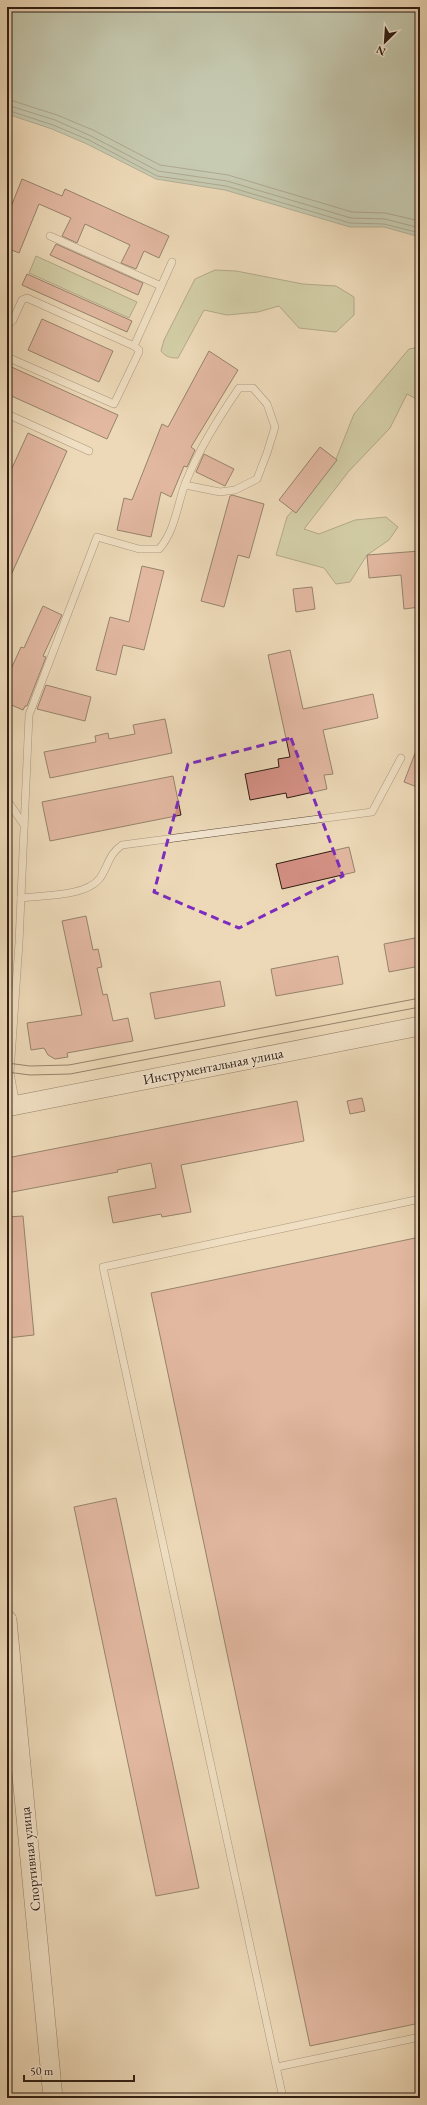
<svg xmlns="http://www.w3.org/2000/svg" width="427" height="2105" viewBox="0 0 427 2105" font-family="'EB Garamond',serif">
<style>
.green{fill:#b3c093;stroke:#706e52}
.water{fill:#9abbaa;stroke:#6f7b6d}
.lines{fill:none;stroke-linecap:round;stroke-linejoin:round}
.shore{stroke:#646c5e;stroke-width:1}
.building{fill:#d59186;stroke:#2e1c12}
.lane-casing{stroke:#5e4b3c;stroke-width:8}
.secondary-casing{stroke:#2e1c12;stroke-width:20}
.lane{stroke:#f3e6d1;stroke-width:7}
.secondary{stroke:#f3e6d1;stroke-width:19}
.tram{stroke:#2e1c12;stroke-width:1}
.marked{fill:none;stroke:#7b2cbf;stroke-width:3;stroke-dasharray:8 5;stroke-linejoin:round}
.labels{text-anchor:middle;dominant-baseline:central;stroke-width:3;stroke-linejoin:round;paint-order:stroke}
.street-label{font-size:14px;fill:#2e1c12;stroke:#f3e6d1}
</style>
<rect width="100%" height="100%" fill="#edd9b8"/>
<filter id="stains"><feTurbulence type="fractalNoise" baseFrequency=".005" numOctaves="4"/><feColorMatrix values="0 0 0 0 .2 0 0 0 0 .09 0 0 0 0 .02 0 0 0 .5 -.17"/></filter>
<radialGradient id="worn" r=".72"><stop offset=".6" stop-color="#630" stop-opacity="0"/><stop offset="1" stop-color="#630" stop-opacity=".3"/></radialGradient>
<g class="green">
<polygon points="36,256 137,302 129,318 29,273"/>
<path d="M215 270 236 271 303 284 336 286 354 297V315L336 332 299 328 279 306 258 312 227 315 204 310 178 358C170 358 166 357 161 351L164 340 195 279Z"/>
<polygon points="420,347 420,401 407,394 390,428 349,471 304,529 319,534 355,520 386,517 398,527 389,540 367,555 350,582 336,584 324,568 276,555 287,517 336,459 354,414 409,349"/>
</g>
<polygon class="water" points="7,7 420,7 420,237 384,227 350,227 225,190 156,179 87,144 52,129 7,114"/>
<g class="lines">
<g class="shore">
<polyline points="7,99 57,115 93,130 160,165 228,175 352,212 385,213 420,221"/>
<polyline points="7,105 55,120 91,136 158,171 227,181 351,218 385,219 420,228"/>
<polyline points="7,110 53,125 89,140 157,176 226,186 350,223 384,224 420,233"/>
</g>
</g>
<g class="building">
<polygon points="22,179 62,196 65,189 169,236 159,258 144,251 136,269 121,263 130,245 85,224 77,243 62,236 71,218 39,204 19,253 7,248 7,217"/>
<polygon points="56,244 143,283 138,295 50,255"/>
<polygon points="27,274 132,321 127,332 22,285"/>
<polygon points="42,319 113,351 99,382 28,350"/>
<polygon points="209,351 238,370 191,447 195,450 187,467 184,466 171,497 161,492 151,537 117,530 124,498 132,500 162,424 168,427"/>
<polygon points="7,365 118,415 107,439 7,394"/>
<polygon points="28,433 67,451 7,584 7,479"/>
<polygon points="320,447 337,460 296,513 279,500"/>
<polygon points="204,454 234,469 225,486 196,472"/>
<polygon points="232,495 264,504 249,558 238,555 224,607 201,601 230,496"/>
<polygon points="420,551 420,607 404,609 401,575 369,578 367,555"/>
<polygon points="142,566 164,571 144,650 123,645 116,675 96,670 110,617 129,622"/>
<polygon points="312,587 315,609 296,612 293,589"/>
<polygon points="43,606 62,615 43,656 46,657 27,706 25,706 23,710 7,703 7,678 21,647 24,648"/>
<polygon points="290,650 303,709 373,694 378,718 323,730 333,774 324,775 327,789 287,798 286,793 250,800 245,774 279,767 278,759 290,757 268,655"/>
<polygon points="46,685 91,697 85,721 37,709"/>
<polygon points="165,719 172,753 50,778 44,752 96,742 95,736 108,733 109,739 135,734 133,725"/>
<polygon points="419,743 420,744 420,788 404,782"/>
<polygon points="173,776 181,815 50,841 42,802"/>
<polygon points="349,847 355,872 282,889 276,864"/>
<polygon points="86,916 93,950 98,949 102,967 97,968 103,995 107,994 113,1021 128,1018 133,1041 67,1053 68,1057 55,1059 48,1055 44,1048 31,1050 27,1023 82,1015 62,921"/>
<polygon points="420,937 420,966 389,972 384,944"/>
<polygon points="338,956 343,984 276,996 271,969"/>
<polygon points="220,981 225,1006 155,1019 150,993"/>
<polygon points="362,1098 365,1111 350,1114 347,1101"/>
<polygon points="297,1101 304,1141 181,1165 191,1212 162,1217 161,1214 113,1223 108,1197 156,1188 151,1163 117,1170 118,1172 7,1193 7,1158"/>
<polygon points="23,1216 34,1335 7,1338 7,1217"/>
<polygon points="420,1237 420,2023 310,2046 151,1293"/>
<polygon points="116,1498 199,1888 156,1896 74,1507"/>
</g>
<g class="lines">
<defs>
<g id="lane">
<polyline points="50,236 161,286"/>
<polyline points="7,326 13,320 22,300 27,298 134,346 172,262"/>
<polyline points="7,357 114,404 139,352 139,350 134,346"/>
<polyline points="7,414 89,451"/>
<polyline points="7,800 24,825"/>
<path d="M21 898C43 895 86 897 100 878 109 865 108 855 122 845L372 812 401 758"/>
<path d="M16 1105 10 1073 19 943 29 715 97 537 139 549H159C175 531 177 506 185 484 199 449 218 419 239 388H253L267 404 275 427 267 453 257 479 235 490 220 492 185 485"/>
<polyline points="277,2067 420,2037"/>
<polyline points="283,2098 103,1267 420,1199"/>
</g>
<g id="secondary">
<polyline points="7,1107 420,1026"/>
<polyline points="7,1620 53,2098"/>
</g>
</defs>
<use href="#lane" class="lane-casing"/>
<use href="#secondary" class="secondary-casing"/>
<use href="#lane" class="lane"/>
<use href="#secondary" class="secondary"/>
<g class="tram">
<polyline points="7,1063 30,1066 69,1065 420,998"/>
<polyline points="7,1072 30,1075 70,1074 420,1007"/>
</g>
</g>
<path d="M0 0H427V2105H0ZM291 738 343 876 239 928 154 892 188 764Z" fill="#edd9b8" fill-opacity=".55" fill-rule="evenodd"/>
<path class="marked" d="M291 738 343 876 239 928 154 892 188 764Z"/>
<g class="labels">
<g class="street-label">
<text transform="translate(213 1066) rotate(-11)">Инструментальная улица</text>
<text transform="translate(30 1859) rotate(-96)">Спортивная улица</text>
</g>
</g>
<rect width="427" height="2105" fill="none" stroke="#edd9b8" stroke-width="24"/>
<rect x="8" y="8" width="411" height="2089" fill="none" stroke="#2e1c12" stroke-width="2"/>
<rect x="12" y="12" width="403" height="2081" fill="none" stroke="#2e1c12"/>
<g transform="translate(385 42) rotate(205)" stroke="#f3e6d1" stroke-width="3" paint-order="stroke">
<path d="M0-3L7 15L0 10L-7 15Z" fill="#2e1c12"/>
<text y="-6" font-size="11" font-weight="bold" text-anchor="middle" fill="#2e1c12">N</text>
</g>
<path d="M24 2075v6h110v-6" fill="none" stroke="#2e1c12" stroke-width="2"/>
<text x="30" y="2075" font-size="12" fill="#2e1c12" stroke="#f3e6d1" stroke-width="3" paint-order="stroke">50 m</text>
<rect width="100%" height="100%" filter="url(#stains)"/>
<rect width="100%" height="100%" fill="url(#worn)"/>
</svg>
